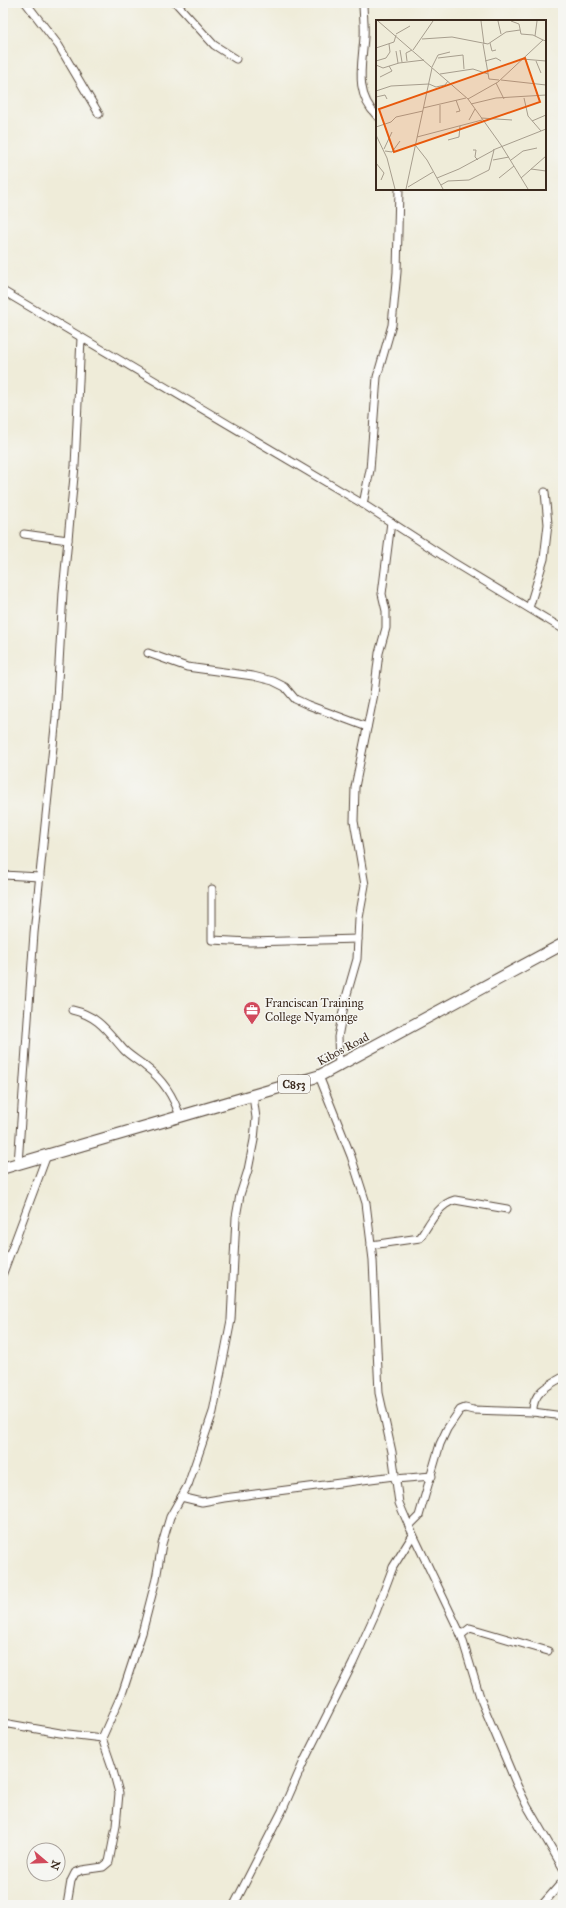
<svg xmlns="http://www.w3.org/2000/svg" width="566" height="1908" viewBox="0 0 566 1908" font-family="'IM FELL Great Primer',serif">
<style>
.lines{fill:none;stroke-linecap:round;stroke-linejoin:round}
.street-casing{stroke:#56473a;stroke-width:9}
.primary-casing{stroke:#56473a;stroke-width:13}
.street{stroke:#fff;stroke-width:7}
.primary{stroke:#fff;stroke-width:11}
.labels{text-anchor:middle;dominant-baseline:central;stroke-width:3;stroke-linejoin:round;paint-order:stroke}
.shield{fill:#f6f6f2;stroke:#73675e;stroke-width:1}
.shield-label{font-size:11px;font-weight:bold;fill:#3b2a1e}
.poi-label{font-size:12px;fill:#3b2a1e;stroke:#f6f6f2;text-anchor:start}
.street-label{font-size:12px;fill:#3b2a1e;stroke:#f6f6f2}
.inset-road{fill:none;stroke:#a79e8e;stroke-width:1}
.view{fill:#e8590c;fill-opacity:0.15;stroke:#e8590c;stroke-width:2}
.inset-edge{fill:none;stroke:#3b2a1e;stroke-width:2}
</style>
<rect width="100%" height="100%" fill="#f6f6f2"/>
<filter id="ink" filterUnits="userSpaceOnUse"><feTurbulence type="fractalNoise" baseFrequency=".025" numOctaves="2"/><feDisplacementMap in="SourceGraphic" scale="8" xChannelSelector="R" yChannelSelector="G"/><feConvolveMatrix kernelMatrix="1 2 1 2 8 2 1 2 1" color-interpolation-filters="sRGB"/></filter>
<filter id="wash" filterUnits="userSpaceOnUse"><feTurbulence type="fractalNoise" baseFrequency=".012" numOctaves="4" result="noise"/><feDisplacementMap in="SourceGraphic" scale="16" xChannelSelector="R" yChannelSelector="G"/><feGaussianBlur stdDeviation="0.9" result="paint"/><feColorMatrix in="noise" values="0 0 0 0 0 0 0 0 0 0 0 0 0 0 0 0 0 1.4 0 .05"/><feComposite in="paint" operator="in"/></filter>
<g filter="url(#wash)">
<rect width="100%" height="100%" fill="#efecd9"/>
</g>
<g filter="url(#ink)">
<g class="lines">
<defs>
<g id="street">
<polyline points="26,3 59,46 99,114"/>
<polyline points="176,3 214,45 236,59"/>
<path d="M363 3C363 14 365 26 364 37 362 66 354 93 377 116"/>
<polyline points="3,291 363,504 451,561 563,629"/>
<polyline points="363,504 370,470 377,377 392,325 397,272 399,189"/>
<polyline points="24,534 68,540"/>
<polyline points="529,608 544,559 548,524 545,492"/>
<polyline points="148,653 187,667 253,676 273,681 285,687 295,699 308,705 367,727"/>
<polyline points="3,875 40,877"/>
<polyline points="212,889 212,940 250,942 358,939"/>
<path d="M72 1010C99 1016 107 1031 124 1050 131 1057 139 1061 146 1067 162 1079 174 1097 180 1117"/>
<polyline points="339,1066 338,1037 345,1001 357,959 359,918 365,885 354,821 355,787 374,694 379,653 386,628 386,611 382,594 391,522"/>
<polyline points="319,1076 351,1156 366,1203 373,1260 379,1393 392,1452 399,1503 409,1526 461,1635 481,1700 516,1783 527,1806 563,1868"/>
<polyline points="18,1164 34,933 56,717 63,592 75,466 81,338"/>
<path d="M371 1245 420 1238C429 1225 438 1204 455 1200L507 1209"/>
<polyline points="3,1273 47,1155"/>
<path d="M533 1412C532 1393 548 1385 563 1377"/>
<polyline points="395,1479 432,1476"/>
<polyline points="181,1497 202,1502 224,1498 394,1476"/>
<polyline points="409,1526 419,1516 440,1444 447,1429 460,1410 465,1408 473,1410 533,1412 563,1416"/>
<polyline points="461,1635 470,1628 548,1651"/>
<polyline points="3,1723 60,1733 102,1738"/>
<polyline points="67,1905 71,1881 75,1873 82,1870 103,1867 109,1862 116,1826 119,1793 112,1767 102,1738 123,1691 142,1633 156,1579 162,1544 170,1517 188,1485 213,1412 231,1320 236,1217 240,1195 248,1170 254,1140 256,1118 253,1096"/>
<polyline points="234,1905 282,1811 304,1761 353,1663 376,1612 393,1567 413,1535"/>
<polyline points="542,1905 563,1881"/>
</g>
<polyline id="primary" points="3,1168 319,1076 563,944"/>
</defs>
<use href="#street" class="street-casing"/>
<use href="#primary" class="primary-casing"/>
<use href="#street" class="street"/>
<use href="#primary" class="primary"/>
</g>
</g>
<defs>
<symbol id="office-pin" viewBox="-11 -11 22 30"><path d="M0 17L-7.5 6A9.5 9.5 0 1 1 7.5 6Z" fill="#d1495b" stroke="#f6f6f2"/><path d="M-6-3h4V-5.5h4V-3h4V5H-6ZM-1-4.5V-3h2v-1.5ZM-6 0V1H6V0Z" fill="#fff"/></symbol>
</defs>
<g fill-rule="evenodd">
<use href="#office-pin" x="242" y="1000" width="20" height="27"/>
</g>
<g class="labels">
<rect class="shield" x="278" y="1075" width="32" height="18" rx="3"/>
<g class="shield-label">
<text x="294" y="1084">C853</text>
</g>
<g class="poi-label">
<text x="265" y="1003">Franciscan Training<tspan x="265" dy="14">College Nyamonge</tspan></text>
</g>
<g class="street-label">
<text transform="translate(343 1049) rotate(-28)">Kibos Road</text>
</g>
</g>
<g transform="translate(376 20)">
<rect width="170" height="170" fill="#efecd9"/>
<path class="inset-road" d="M2 1 92 79 125 125 152 169M105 1 108 24M122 1 125 14M135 1 143 4 145 14 157 15 167 20M20 14 34 6M159 16 161 1M46 19 76 17 112 24 130 12 144 10M114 23 116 31 120 30M107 24 113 59 123 60M0 28 18 22 20 15M24 30 26 42M37 30 57 1M20 31 22 43M62 38 87 35 88 49M146 39 170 41M0 41 10 38 14 32 13 24M31 41 30 33 36 30M109 41 120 38 125 41M160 41 165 53M0 45 7 48 23 43 48 40M56 47 62 35 74 32M64 54 97 49 112 54M4 57 16 51 13 46M125 60 170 65M120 63 128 79M53 64 60 67 69 65 72 61M0 71 15 66 53 64M0 77 9 75 11 79M148 78 152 96 165 111M92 79 122 62 167 20 170 21M80 80 84 91 80 92M95 84 120 78 170 75M64 85V103M47 88 90 78M105 98 136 100M93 100 99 89M156 101 170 95M0 107 15 102 20 97 47 91M0 115 11 138 19 169M41 117 106 100M72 120 83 117 84 106M40 126 51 140 67 169M8 129 16 112M97 130H100L99 137 102 140M117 130 170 109M9 131 16 132 24 121M117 140 133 137M135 140 147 131 161 128M0 143 8 153 5 160M155 149 170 151M61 158 83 149 118 130 113 150 93 160 72 161 65 165M123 158 138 146M145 158 170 136M32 167 57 152M30 169 56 48"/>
<path class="view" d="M149 38 164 82 18 132 3 89Z"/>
<rect width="170" height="170" class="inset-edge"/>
</g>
<rect width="566" height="1908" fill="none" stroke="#f6f6f2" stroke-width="16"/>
<g transform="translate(46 1862) rotate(109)"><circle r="19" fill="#f6f6f2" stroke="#aba49d"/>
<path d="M0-3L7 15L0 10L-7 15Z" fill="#d1495b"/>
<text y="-6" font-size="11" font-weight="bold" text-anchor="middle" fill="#3b2a1e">N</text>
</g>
</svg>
